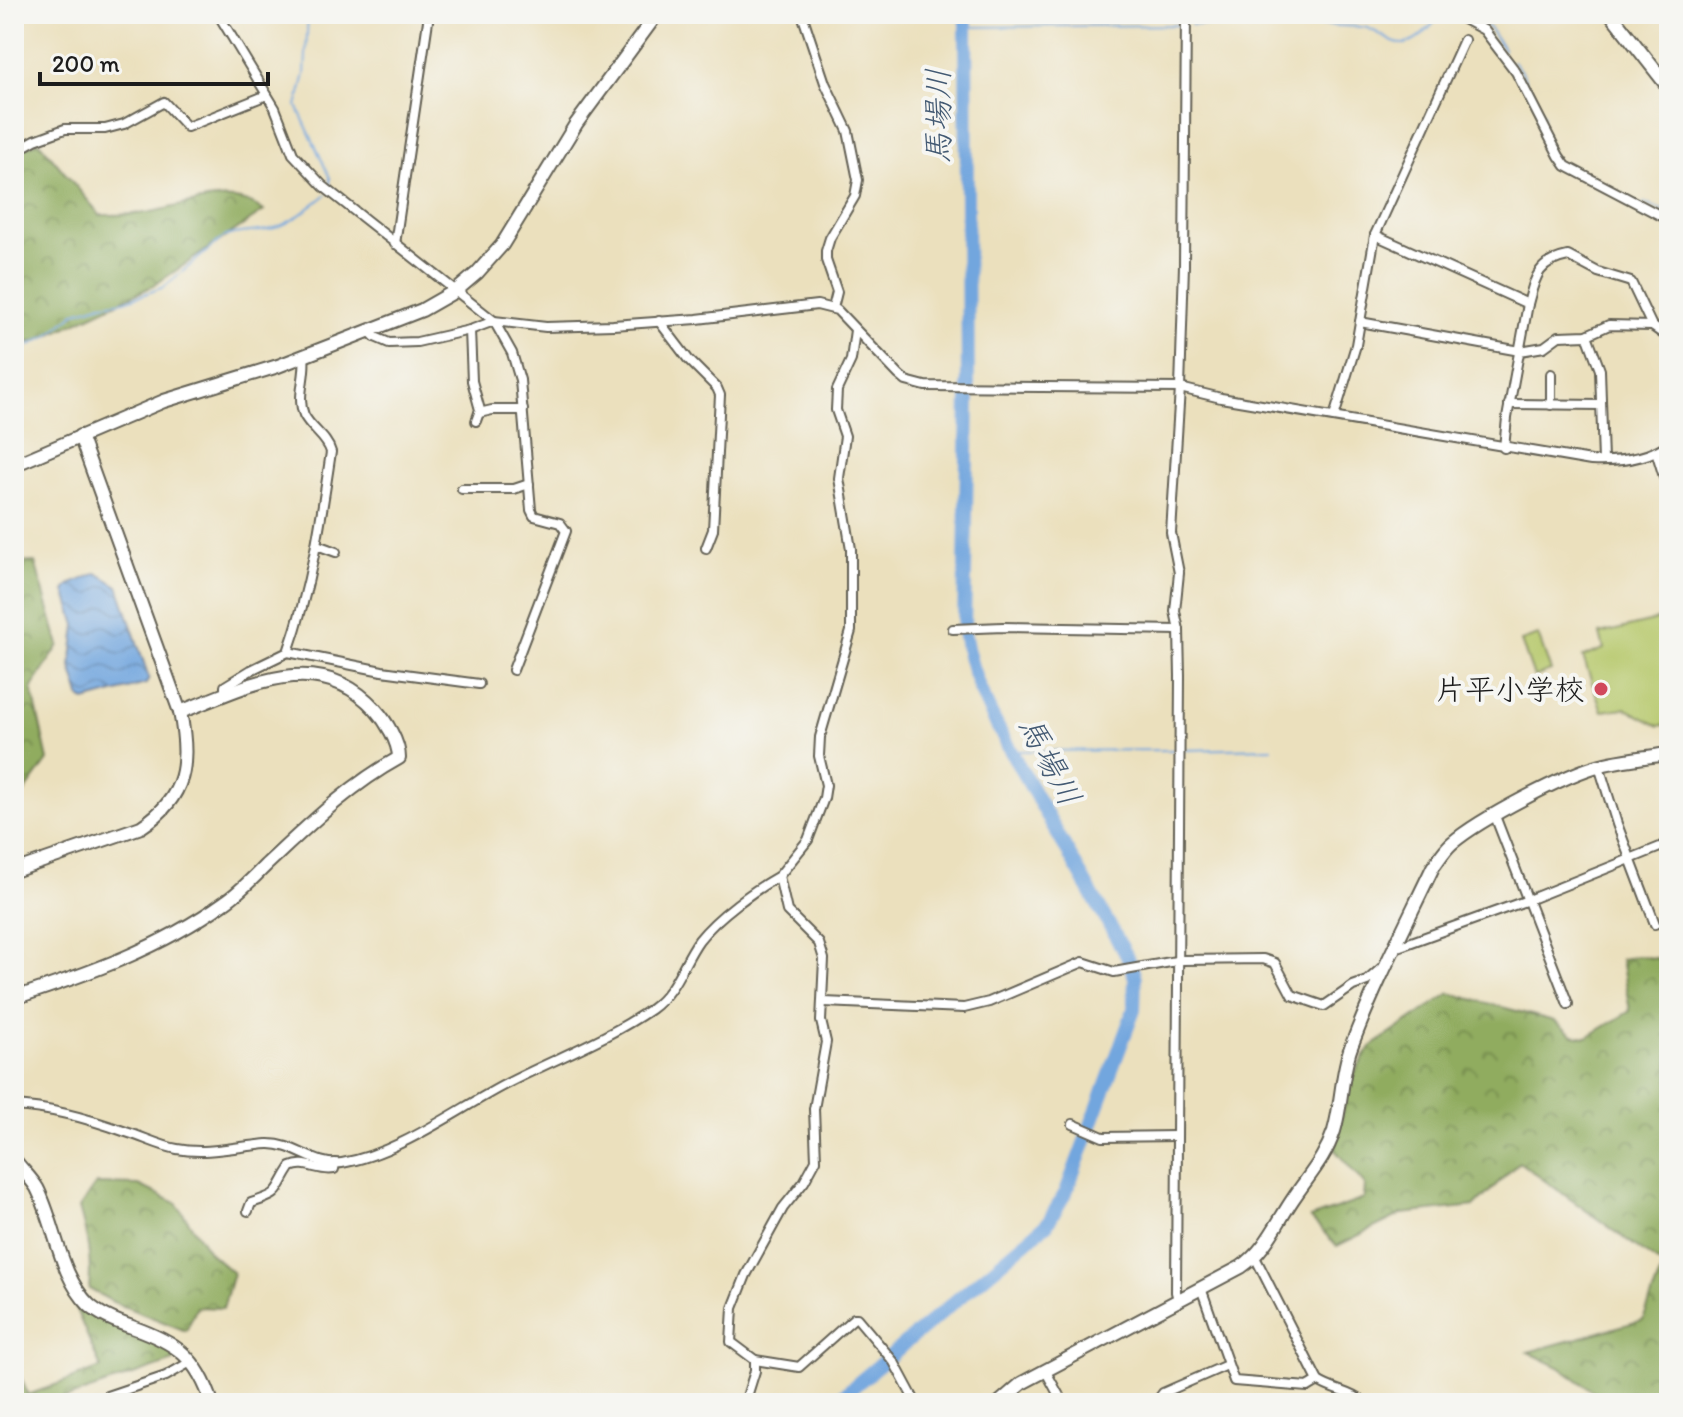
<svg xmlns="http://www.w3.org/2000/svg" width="1683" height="1417" viewBox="0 0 1683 1417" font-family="Itim,'Klee One',sans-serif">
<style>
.forest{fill:url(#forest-crowns);stroke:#56643e;stroke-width:2}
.pitch{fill:#b6c86b;stroke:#697244;stroke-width:2}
.water{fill:url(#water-waves);stroke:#47617d;stroke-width:2}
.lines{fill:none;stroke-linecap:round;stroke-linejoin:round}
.stream{stroke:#72a6de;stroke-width:2}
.river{stroke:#72a6de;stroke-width:14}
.street-casing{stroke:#646154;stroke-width:12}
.secondary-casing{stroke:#646154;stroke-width:16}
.street{stroke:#fff;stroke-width:8}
.secondary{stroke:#fff;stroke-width:12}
.poi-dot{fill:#d1495b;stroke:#f6f6f2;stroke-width:3}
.labels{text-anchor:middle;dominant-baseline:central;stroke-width:8;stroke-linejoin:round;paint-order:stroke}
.poi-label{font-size:30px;fill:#1c1c1c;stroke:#f6f6f2;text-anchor:end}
.water-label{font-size:32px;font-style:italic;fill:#435a73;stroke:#f6f6f2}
</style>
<defs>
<pattern id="forest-crowns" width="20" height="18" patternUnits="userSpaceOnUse" patternTransform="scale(2)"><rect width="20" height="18" fill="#90ac5f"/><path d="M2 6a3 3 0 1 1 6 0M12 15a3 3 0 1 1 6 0" fill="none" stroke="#758b4e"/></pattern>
<pattern id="water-waves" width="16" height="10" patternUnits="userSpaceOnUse" patternTransform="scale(2)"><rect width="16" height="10" fill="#72a6de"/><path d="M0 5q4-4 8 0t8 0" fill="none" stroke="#5d86b3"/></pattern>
</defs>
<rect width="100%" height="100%" fill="#f6f6f2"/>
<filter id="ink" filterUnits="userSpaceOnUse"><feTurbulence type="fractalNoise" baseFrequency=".0125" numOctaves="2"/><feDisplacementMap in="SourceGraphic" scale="16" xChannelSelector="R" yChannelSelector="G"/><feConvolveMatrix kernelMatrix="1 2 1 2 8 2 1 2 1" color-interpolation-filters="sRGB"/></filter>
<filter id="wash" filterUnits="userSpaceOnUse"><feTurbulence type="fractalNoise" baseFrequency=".006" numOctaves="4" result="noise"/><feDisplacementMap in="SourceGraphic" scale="32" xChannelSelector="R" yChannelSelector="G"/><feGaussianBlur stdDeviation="1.8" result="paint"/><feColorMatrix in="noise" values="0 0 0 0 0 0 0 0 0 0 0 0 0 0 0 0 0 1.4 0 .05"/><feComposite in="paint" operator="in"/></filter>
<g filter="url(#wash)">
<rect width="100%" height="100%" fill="#ebe0bd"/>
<g class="forest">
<path d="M39 142 100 215C115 215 130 215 144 213 183 208 230 184 264 211L153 286 37 341 14 344V151Z"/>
<polygon points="35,562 59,645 32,688 48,760 14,807 14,563"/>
<polygon points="1638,956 1669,960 1669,1403 1603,1403 1604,1399 1559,1367 1528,1352 1643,1320 1663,1266 1519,1162 1475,1206 1402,1214 1337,1246 1310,1218 1364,1199 1365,1185 1335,1150 1348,1083 1371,1047 1450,993 1554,1021 1573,1035 1587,1037 1630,1011 1621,959"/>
<path d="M96 1184 139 1185 176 1203 210 1253 233 1273 223 1308 197 1307 186 1331 113 1302 89 1289C92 1259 87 1236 79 1208Z"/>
<polygon points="69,1293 72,1293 101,1320 178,1349 174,1361 52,1403 14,1403 14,1361 28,1395 101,1368"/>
</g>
<g class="pitch">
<polygon points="1669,617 1669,724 1659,726 1625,708 1602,711 1583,657 1604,649 1600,634"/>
<polygon points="1538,635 1551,671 1534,677 1521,641"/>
</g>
<polygon class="water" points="97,573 118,586 149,678 146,684 85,701 81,699 71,667 76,625 65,591 69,585"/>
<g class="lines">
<g class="stream">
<polyline points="308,14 305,74 297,106 330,178 330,190"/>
<polyline points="1468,14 1490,29 1504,50"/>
<path d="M1191 25 1273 23 1364 27C1375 30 1383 37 1393 42 1415 51 1429 27 1442 14"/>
<polyline points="967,27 1185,25"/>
<polyline points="1513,61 1523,74 1527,86"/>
<polyline points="1537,106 1544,117"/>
<polyline points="1644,203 1669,213"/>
<path d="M14 353 48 336 76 312 102 304 125 301 164 287 224 237C238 231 252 233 267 230 291 225 307 209 326 195"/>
<polyline points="1181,750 1272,748"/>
<polyline points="1010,751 1175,750"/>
</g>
<path class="river" d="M834 1403 1047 1224 1066 1192 1134 1010 1135 978 1129 960C1098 905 1066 849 1035 794 1006 742 973 692 964 632L968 395 966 14"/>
</g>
</g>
<g filter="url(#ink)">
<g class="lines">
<defs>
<g id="street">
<polyline points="218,14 275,108 293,154 323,186 494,321 512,353 520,380 531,510 534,516 560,523 566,531 513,670"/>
<polyline points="594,14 606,17 618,14"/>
<polyline points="802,14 825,83 848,131 858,180 855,196 830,238 826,251 826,260 837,292 833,308"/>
<polyline points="1454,14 1484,30 1516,72 1559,156 1566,166 1669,220"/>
<polyline points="14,152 35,140 65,129 105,129 124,124 164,102 187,127 267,95"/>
<polyline points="1375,235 1528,304 1507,418 1504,448"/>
<polyline points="395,244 429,14"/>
<path d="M1528 304C1535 278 1537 262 1568 256L1598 272 1631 282 1652 326"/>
<polyline points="659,321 688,359 717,388 720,395 713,530 706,548"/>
<polyline points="1360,322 1520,351 1544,347 1559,336 1587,335 1609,325 1652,326 1669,338"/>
<polyline points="470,330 472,381 480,410 476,421"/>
<path d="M369 331 375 337 389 343 417 342 470 330 494 321 546 327 613 325 697 319 817 305 837 310 899 375 906 381 925 386 1180 388 1221 398 1591 461C1617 462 1648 460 1669 443"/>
<polyline points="1587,335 1600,370 1603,461"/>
<polyline points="1551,374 1551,405"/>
<polyline points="1509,404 1600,405"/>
<polyline points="479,413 492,410 523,410"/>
<polyline points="1334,417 1356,345 1375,235 1464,40"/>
<polyline points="1656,451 1669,493"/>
<polyline points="462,489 514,489 529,484"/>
<polyline points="317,545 336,552"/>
<polyline points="953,629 1003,627 1179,630"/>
<polyline points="288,652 382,671 479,684"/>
<path d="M225 695V686L251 670 288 652C311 587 321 520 331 452 327 437 311 429 304 415 296 396 307 375 304 356"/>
<polyline points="1599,766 1617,824 1655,924"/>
<polyline points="1495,816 1568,1004"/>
<polyline points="1395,948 1528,900 1665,845"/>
<polyline points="824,1002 964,1008 989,1002 1083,962 1114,972 1182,960 1263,959 1275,963 1292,995 1324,1006 1353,986 1367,981 1386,964"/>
<path d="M14 1106C52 1108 90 1119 126 1132 143 1137 160 1146 177 1149 208 1155 238 1146 268 1144 295 1143 314 1167 342 1163 398 1154 456 1110 506 1084 554 1059 606 1040 651 1009 676 991 682 964 699 940 717 917 754 890 779 876"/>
<polyline points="1073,1124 1103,1137 1176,1136"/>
<path d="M248 1211 251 1203C284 1193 274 1192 291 1167 306 1160 318 1172 334 1169L335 1163"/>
<path d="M1255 1257 1318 1381C1333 1391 1350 1391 1364 1403"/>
<polyline points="1201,1288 1234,1381 1308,1387 1318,1381"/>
<polyline points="1178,1300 1176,1292 1180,676 1179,630 1175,611 1179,573 1171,533 1180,388 1184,265 1186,14"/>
<polyline points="755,1360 799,1367 854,1318 857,1318 894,1362 916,1403"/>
<polyline points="1045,1370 1063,1403"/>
<polyline points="100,1403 107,1396 166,1376 192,1361"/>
<polyline points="745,1403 755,1371 755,1360 731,1342 733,1308 746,1275 783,1208 804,1182 816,1160 814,1109 826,1042 821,1021 824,959 819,943 787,911 779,876 808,840 824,798 826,785 819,756 820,737 851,631 851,549 839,478 845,436 836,410 837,390 851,360 855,330"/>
<polyline points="1163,1403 1160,1397 1163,1393 1227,1365"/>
</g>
<g id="secondary">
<polyline points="1611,14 1669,88"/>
<polyline points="14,465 164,401 278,366 422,310 457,290 477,273 502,245 576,124 657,14"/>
<path d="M14 871 141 827C187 797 190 762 180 712L80 436"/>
<path d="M14 998C88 974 161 948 225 902 240 892 253 878 266 865 308 826 348 786 399 758 399 742 386 721 375 709 318 646 246 687 180 712"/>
<path d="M14 1159C21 1169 31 1178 37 1188 56 1225 59 1275 89 1305 101 1316 117 1322 132 1327 177 1343 197 1357 212 1403"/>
<path d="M999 1403 1022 1383 1241 1267C1266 1250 1276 1224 1293 1199 1308 1176 1325 1159 1334 1131 1342 1104 1341 1074 1351 1047 1374 986 1405 926 1433 867 1439 859 1444 850 1452 843 1480 819 1566 774 1601 765 1624 759 1646 757 1669 754"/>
</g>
</defs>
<use href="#street" class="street-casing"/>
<use href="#secondary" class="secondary-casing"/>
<use href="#street" class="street"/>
<use href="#secondary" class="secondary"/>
</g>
</g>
<circle class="poi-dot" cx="1601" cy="689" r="8"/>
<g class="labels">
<g class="poi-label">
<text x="1585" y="689">片平小学校</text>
</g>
<g class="water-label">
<text transform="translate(938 116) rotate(-90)">馬場川</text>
<text transform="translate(1050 761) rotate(62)">馬場川</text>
</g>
</g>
<rect width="1683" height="1417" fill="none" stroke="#f6f6f2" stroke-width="48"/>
<path d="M40 72v12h228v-12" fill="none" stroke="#1c1c1c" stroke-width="4"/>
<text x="52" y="72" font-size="24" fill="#1c1c1c" stroke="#f6f6f2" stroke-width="6" paint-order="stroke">200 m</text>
</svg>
